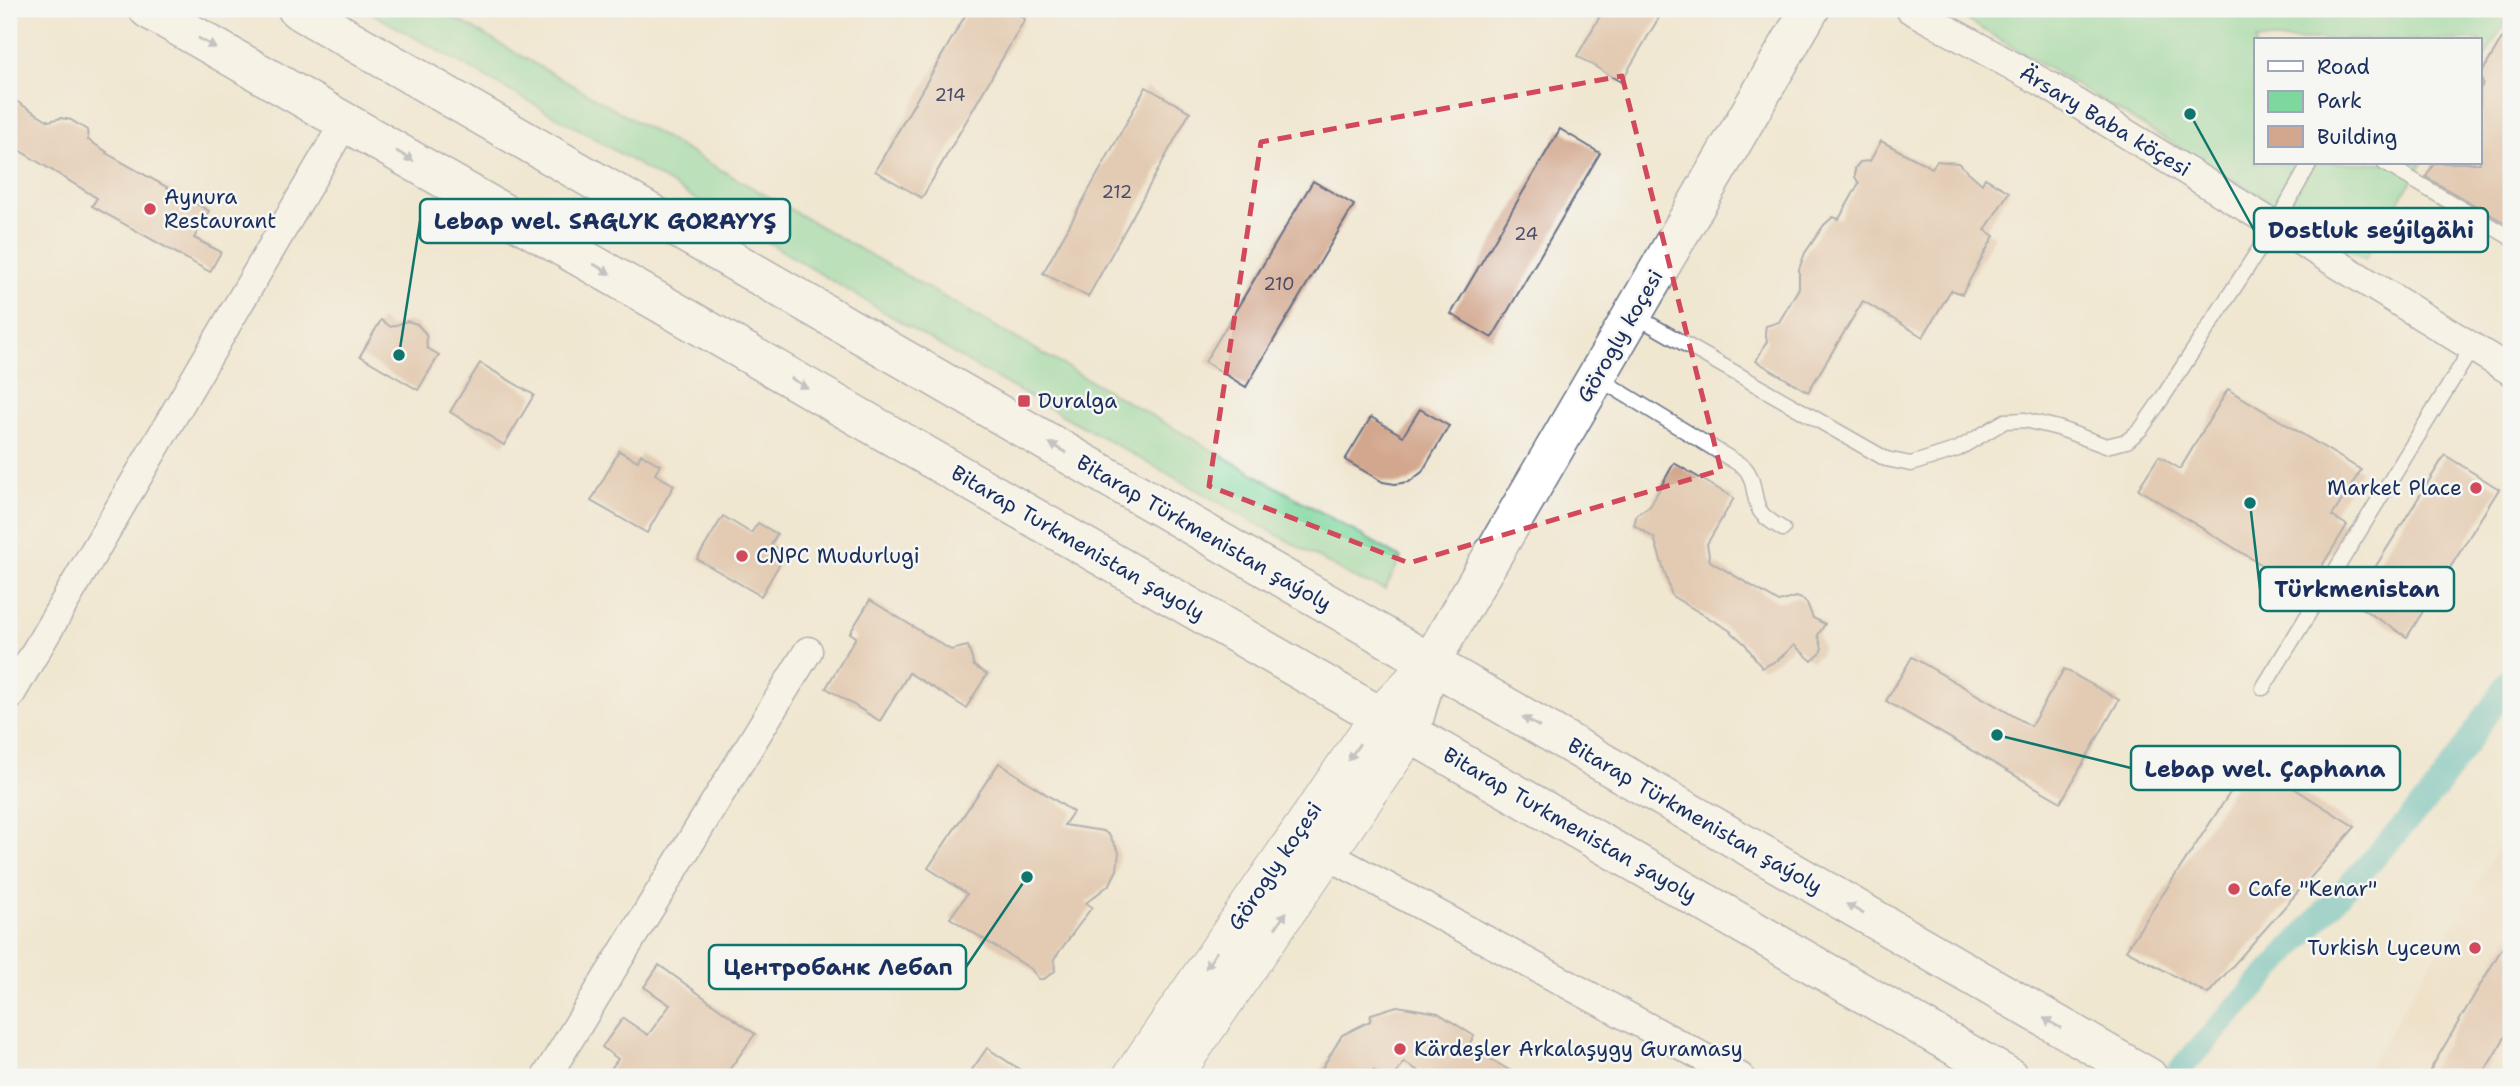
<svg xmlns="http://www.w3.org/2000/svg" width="2520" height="1086" viewBox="0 0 2520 1086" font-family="'Shantell Sans',sans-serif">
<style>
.built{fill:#edd7bb}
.green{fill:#7dd89e;stroke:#4c847e;stroke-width:2}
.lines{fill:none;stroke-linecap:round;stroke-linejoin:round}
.canal{stroke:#4cbbc1;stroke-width:24}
.building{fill:#d3a78e}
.service-casing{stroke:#666f86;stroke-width:17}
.minor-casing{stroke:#666f86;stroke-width:31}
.tertiary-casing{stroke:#666f86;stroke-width:39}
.secondary-casing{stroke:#666f86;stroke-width:41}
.service{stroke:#fff;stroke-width:14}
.minor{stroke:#fff;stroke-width:28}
.tertiary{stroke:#fff;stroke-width:37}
.secondary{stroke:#fff;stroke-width:38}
.oneway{fill:#8d97ae}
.marked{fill:none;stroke:#d1495b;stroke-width:5;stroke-dasharray:14 9;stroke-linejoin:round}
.poi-dot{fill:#d1495b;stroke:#f6f6f2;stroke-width:2.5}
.labels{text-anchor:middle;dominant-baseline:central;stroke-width:5;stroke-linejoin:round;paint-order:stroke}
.number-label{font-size:18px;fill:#494d6a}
.street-label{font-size:21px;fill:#1b2f5e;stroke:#f6f6f2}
.poi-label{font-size:21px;fill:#1b2f5e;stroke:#f6f6f2;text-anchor:start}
.leader{fill:none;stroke:#0f766e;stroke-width:2.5}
.callout-dot{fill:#0f766e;stroke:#f6f6f2;stroke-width:2.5}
.callout{fill:#f6f6f2;stroke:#0f766e;stroke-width:2.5}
.callout-label{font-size:23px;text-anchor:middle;font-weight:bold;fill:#1b2f5e}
</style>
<rect width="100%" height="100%" fill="#f6f6f2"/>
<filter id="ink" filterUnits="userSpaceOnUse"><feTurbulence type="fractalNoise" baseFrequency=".0143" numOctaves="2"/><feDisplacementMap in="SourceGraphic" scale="14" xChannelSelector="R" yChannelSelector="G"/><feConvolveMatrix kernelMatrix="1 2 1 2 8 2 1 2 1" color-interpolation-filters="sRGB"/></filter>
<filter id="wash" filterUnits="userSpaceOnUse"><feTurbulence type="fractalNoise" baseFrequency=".00686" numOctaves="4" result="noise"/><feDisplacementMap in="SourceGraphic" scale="28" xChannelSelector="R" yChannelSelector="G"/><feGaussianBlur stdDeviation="1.57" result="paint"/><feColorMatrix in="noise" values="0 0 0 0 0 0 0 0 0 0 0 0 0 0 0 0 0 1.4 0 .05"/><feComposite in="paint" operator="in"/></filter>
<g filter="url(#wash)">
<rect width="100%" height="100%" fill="#f0e7d1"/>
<polygon class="built" points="2511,827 2511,1077 2380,1077 2367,1070"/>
<g class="green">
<polygon points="364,9 439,9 1401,558 1385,589 1358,580 976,367 587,134"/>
<polygon points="1949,9 2511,9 2511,12 2480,65 2480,40 2256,40 2256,163 2422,163 2365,259"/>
</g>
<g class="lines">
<polyline class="canal" points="2173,1077 2435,791 2511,678"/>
</g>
<g id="blocks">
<g class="building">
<polygon points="969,9 1008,9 1025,19 922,198 875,171"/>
<polygon points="1604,9 1664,9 1621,82 1577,56"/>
<polygon points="2511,23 2511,220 2505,223 2426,177 2434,163 2480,163 2480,89 2483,84 2480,76"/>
<polygon points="1146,87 1190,112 1088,297 1043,273"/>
<polygon points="9,97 49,121 61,118 71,120 87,130 88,140 107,152 106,153 209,211 194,238 221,252 210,272 92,206 97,198 9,144"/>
<polygon points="1560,129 1600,153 1492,338 1451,314"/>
<polygon points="1881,141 1932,168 1937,161 1958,163 1982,184 1985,178 2009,192 1985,230 1994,236 1962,294 1951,290 1923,337 1863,301 1808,392 1756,361 1767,341 1765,332 1766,326 1779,322 1799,288 1799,269 1805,253 1824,225 1833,217 1839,219 1859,183 1855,177 1855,168 1860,162 1870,161"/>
<polygon points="1313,181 1354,205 1246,387 1205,362"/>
<polygon points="381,320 391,327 407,321 417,324 426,334 427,348 439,355 418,390 360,356"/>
<polygon points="480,363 534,395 504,445 450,412"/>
<polygon points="2228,389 2361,470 2332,516 2347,525 2306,592 2138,489 2159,456 2180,469"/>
<polygon points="1420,409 1449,426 1422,472 1409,482 1395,484 1383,482 1345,460 1371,417 1403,436"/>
<polygon points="619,451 638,461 641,454 660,465 655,474 674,485 647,533 591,501"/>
<polygon points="2445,455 2499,489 2407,637 2353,603"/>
<polygon points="1674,463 1734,498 1707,544 1710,561 1779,602 1796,597 1802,599 1807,603 1813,618 1825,624 1818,635 1822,648 1820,654 1812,661 1794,645 1778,660 1762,668 1745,644 1729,630 1672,596 1654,538 1634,525 1637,514 1650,506"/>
<polygon points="723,516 751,533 758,523 777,534 771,545 786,553 761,596 697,559"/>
<polygon points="870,600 951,650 968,646 974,666 987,674 966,708 909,673 880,721 826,688 856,637 850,633"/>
<polygon points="1912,657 2031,726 2064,669 2119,700 2061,802 1886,701"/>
<polygon points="2251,761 2355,827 2208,994 2126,950"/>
<polygon points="999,763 1073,812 1064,825 1103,831 1109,835 1119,852 1117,870 1110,884 1086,903 1092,907 1054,959 1055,971 1044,979 1039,979 1031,969 950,918 967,894 928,868"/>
<polygon points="2511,933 2511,1027 2481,1077 2426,1077"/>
<polygon points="659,965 755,1034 724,1077 605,1077 618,1059 602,1047 623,1018 648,1035 670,1005 644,987"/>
<polygon points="1397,1006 1438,1013 1474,1036 1468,1046 1521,1077 1428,1077 1404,1062 1394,1077 1385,1077 1373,1070 1369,1077 1317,1077 1342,1035 1370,1021 1371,1014"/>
<polygon points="987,1048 1031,1077 967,1077"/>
</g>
</g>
</g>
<g filter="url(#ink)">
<use href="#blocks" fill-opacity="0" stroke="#666f86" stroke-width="2"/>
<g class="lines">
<defs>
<g id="service">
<polyline points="2384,163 2511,238"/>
<polyline points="1634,315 1886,459 1911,464 1958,449 2005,421 2025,420 2058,428 2106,446 2127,441 2141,429 2163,397 2275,225 2310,163"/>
<path d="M1598 378 1744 467C1756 480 1752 496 1760 511 1765 519 1775 524 1783 529"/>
<polyline points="2263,688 2472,348"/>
</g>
<g id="minor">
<polyline points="1910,9 2049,86 2511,371"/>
<polyline points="9,697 345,122"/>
<polyline points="1326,854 1740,1077"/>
<polyline points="546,1077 808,651"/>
</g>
<g id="tertiary">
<polyline points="1131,1077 1379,716 1430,663"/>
<polyline points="1173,1077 1410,733"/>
</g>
<g id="secondary">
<polyline points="148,9 2009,1077"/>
<polyline points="297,9 2148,1077"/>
<polyline points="1410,733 1430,663 1810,9"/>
</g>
</defs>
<use href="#service" class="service-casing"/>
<use href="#minor" class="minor-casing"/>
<use href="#tertiary" class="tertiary-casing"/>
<use href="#secondary" class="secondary-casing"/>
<use href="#service" class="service"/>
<use href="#minor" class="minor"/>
<use href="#tertiary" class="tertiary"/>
<use href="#secondary" class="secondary"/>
</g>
<defs><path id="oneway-solid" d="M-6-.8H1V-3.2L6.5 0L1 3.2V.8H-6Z" transform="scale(1.75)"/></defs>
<g class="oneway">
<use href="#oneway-solid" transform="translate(207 43) rotate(30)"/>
<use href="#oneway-solid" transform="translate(405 156) rotate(30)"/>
<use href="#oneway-solid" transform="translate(602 269) rotate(30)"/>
<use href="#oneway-solid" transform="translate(799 383) rotate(30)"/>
<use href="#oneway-solid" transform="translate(1058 448) rotate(-150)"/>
<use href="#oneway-solid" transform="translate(1531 722) rotate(-150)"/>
<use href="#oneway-solid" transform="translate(1354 752) rotate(124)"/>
<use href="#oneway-solid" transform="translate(1855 909) rotate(-150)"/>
<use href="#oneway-solid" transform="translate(1281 920) rotate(-55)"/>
<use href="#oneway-solid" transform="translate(1211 960) rotate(124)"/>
<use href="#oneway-solid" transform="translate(2052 1023) rotate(-150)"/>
</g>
</g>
<path d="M0 0H2520V1086H0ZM1622 76 1721 470 1409 563 1209 486 1261 142Z" fill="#f0e7d1" fill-opacity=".55" fill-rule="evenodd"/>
<path class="marked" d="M1622 76 1721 470 1409 563 1209 486 1261 142Z"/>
<g class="poi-dot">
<circle cx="150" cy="209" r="7"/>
<rect x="1017" y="394" width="14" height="14" rx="3.5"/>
<circle cx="2476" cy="488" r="7"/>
<circle cx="742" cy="556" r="7"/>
<circle cx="2234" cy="889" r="7"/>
<circle cx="2475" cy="948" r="7"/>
<circle cx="1400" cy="1049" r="7"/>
</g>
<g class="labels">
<g class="number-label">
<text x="950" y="95">214</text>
<text x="1117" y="192">212</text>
<text x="1526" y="234">24</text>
<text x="1279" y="284">210</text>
</g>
<g class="street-label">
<text transform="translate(2105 121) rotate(31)">Ärsary Baba köçesi</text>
<text transform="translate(1620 336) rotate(-60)">Görogly koçesi</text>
<text transform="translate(1204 533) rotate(30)">Bitarap Türkmenistan şaýoly</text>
<text transform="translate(1078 543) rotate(30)">Bitarap Turkmenistan şayoly</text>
<text transform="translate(1695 816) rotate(30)">Bitarap Türkmenistan şaýoly</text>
<text transform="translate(1570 825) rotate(30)">Bitarap Turkmenistan şayoly</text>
<text transform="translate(1275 866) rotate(-56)">Görogly koçesi</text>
</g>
<g class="poi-label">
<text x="164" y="197">Aynura<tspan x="164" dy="24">Restaurant</tspan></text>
<text x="1038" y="401">Duralga</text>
<text x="2462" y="488" text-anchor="end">Market Place</text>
<text x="756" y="556">CNPC Mudurlugi</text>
<text x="2248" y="889">Cafe "Kenar"</text>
<text x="2461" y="948" text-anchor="end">Turkish Lyceum</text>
<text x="1414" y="1049">Kärdeşler Arkalaşygy Guramasy</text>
</g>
</g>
<path class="leader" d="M399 355L420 221M2190 114L2254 230M2250 503L2260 589M1997 735L2131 768M1027 877L966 967"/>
<g class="callout-dot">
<circle cx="399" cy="355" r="7"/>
<circle cx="2190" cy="114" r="7"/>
<circle cx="2250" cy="503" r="7"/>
<circle cx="1997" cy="735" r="7"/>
<circle cx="1027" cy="877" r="7"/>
</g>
<g class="callout">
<rect x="420" y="199" width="370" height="44" rx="7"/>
<rect x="2254" y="208" width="234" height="44" rx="7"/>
<rect x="2260" y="567" width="194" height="44" rx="7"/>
<rect x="2131" y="746" width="269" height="44" rx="7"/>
<rect x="709" y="945" width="257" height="44" rx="7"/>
</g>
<g class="callout-label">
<text x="605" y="229">Lebap wel. SAGLYK GORAYYŞ</text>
<text x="2371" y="238">Dostluk seýilgähi</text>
<text x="2357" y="597">Türkmenistan</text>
<text x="2265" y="777">Lebap wel. Çaphana</text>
<text x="838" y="975">Центробанк Лебап</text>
</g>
<rect width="2520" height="1086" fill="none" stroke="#f6f6f2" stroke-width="35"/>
<rect x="2254" y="38" width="228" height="126" fill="#f6f6f2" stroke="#9ea6b7" stroke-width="2"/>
<rect x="2268" y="61" width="35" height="10" fill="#ffffff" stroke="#9ea6b7" stroke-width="2"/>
<text x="2317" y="74" font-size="21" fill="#1b2f5e">Road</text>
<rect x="2268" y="91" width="35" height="21" fill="#7dd89e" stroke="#9ea6b7" stroke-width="2"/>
<text x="2317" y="108" font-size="21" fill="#1b2f5e">Park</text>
<rect x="2268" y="126" width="35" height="21" fill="#d3a78e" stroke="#9ea6b7" stroke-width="2"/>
<text x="2317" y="144" font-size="21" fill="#1b2f5e">Building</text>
</svg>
